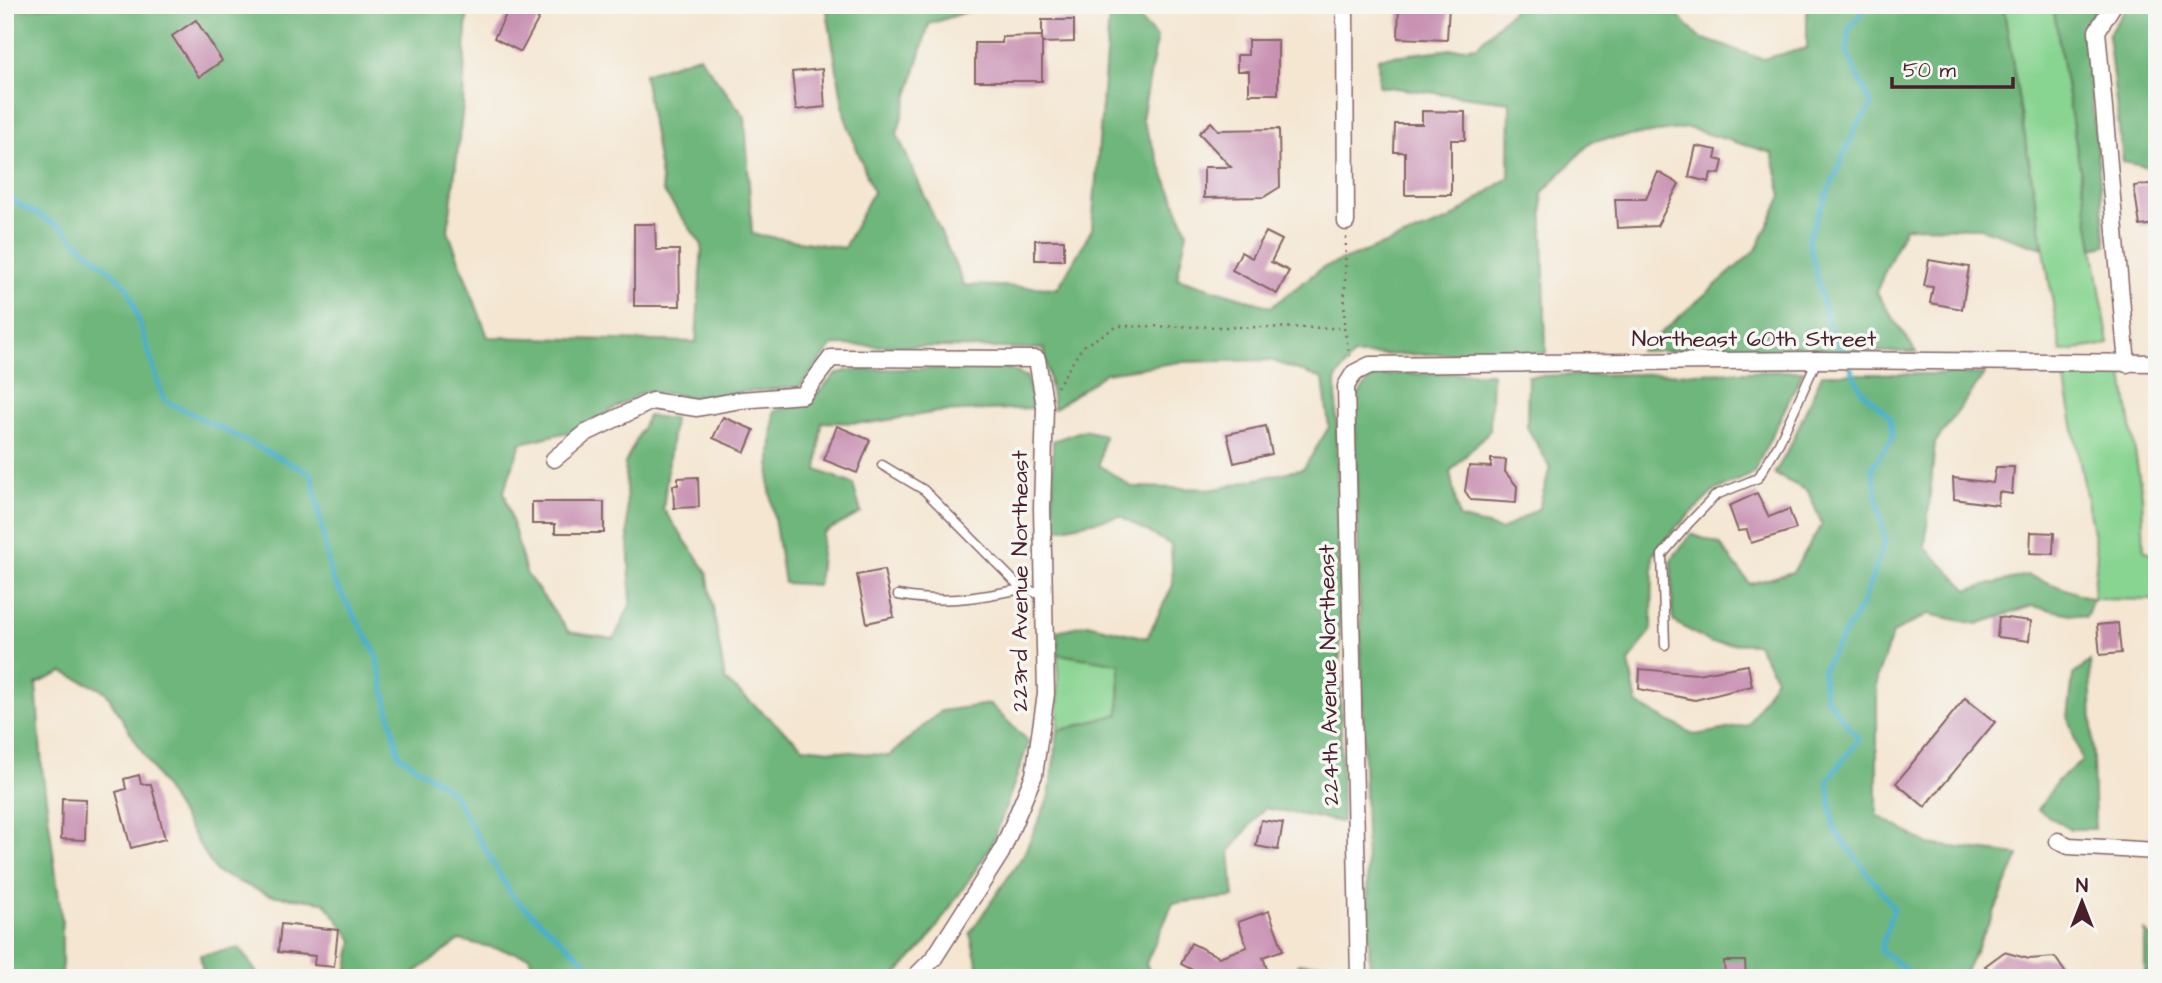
<svg xmlns="http://www.w3.org/2000/svg" width="2162" height="983" viewBox="0 0 2162 983" font-family="'Architects Daughter',sans-serif">
<style>
.green{fill:#88d491;stroke:#697a5e;stroke-width:2}
.forest{fill:#6eb67b;stroke:#5c6a53;stroke-width:2}
.lines{fill:none;stroke-linecap:round;stroke-linejoin:round}
.stream{stroke:#4cb0cb;stroke-width:5}
.building{fill:#c992b3}
.lane-casing{stroke:#866565;stroke-width:11}
.street-casing{stroke:#866565;stroke-width:19}
.path{stroke:#866565;stroke-width:2.5;stroke-dasharray:2 5;stroke-linecap:butt}
.lane{stroke:#fff;stroke-width:8}
.street{stroke:#fff;stroke-width:16}
.labels{text-anchor:middle;dominant-baseline:central;stroke-width:7;stroke-linejoin:round;paint-order:stroke}
.street-label{font-size:23px;fill:#4a1f2b;stroke:#f6f6f2}
</style>
<rect width="100%" height="100%" fill="#f6f6f2"/>
<filter id="ink" filterUnits="userSpaceOnUse"><feTurbulence type="fractalNoise" baseFrequency=".0143" numOctaves="2"/><feDisplacementMap in="SourceGraphic" scale="14" xChannelSelector="R" yChannelSelector="G"/><feConvolveMatrix kernelMatrix="1 2 1 2 8 2 1 2 1" color-interpolation-filters="sRGB"/></filter>
<filter id="wash" filterUnits="userSpaceOnUse"><feTurbulence type="fractalNoise" baseFrequency=".00686" numOctaves="4" result="noise"/><feDisplacementMap in="SourceGraphic" scale="28" xChannelSelector="R" yChannelSelector="G"/><feGaussianBlur stdDeviation="1.57" result="paint"/><feColorMatrix in="noise" values="0 0 0 0 0 0 0 0 0 0 0 0 0 0 0 0 0 1.4 0 .05"/><feComposite in="paint" operator="in"/></filter>
<g filter="url(#wash)">
<rect width="100%" height="100%" fill="#f4e6d1"/>
<g class="green">
<polygon points="2003,5 2053,5 2109,344 2061,352"/>
<polygon points="2122,370 2142,495 2144,550 2157,558 2157,600 2093,599 2097,554 2063,371"/>
<polygon points="1058,654 1120,664 1119,714 1058,731"/>
</g>
<g class="forest">
<polygon points="5,5 18,5 22,10 67,5 469,5 466,28 463,106 448,231 488,337 696,342 702,245 663,191 644,74 699,56 745,117 752,234 844,248 873,192 845,117 826,5 988,5 929,24 897,134 964,285 1058,288 1092,229 1110,5 1126,5 1157,38 1142,119 1187,232 1177,278 1271,307 1322,268 1449,220 1509,177 1510,102 1379,86 1378,58 1477,46 1518,5 1669,5 1698,37 1762,59 1807,48 1807,5 2003,5 2043,248 1980,228 1905,227 1876,292 1916,352 1640,351 1756,250 1782,196 1772,153 1688,128 1592,141 1542,193 1546,353 1353,355 1336,379 1342,822 1264,808 1230,851 1234,897 1173,903 1146,963 1152,978 1041,978 1035,973 980,975 970,933 1024,854 1049,797 1058,731 1119,714 1120,664 1058,654 1057,631 1087,624 1147,638 1173,585 1171,545 1120,516 1053,530 1053,441 1084,430 1104,435 1099,465 1132,487 1215,489 1304,468 1329,427 1323,379 1270,360 1180,362 1106,373 1054,409 1044,349 833,345 799,387 692,397 645,391 576,430 521,443 504,491 526,573 569,632 614,639 631,603 625,463 648,416 674,419 663,509 707,572 725,680 803,747 889,756 941,711 990,704 1029,742 992,845 926,943 893,978 538,978 529,956 460,940 407,978 346,978 353,940 324,902 269,895 216,872 105,691 63,672 36,684 42,768 62,921 62,978 5,978"/>
<polygon points="2053,5 2098,5 2085,26 2106,245 2093,248"/>
<polygon points="2128,5 2157,5 2157,169 2123,162 2108,35"/>
<polygon points="1005,367 1027,377 1033,408 938,412 869,423 822,422 817,470 853,484 861,513 823,533 818,585 784,583 769,484 774,411 809,402 835,375 848,370"/>
<polygon points="1803,371 1753,474 1714,491 1677,527 1653,555 1652,629 1629,662 1637,704 1695,735 1748,725 1776,678 1757,644 1711,643 1673,621 1671,560 1691,534 1720,544 1750,584 1793,572 1822,524 1808,491 1774,474 1789,449 1822,374 1985,374 1935,443 1925,547 1968,590 2027,575 2093,599 2086,617 2032,606 1977,624 1928,614 1893,633 1877,677 1877,815 1928,844 2019,855 1992,917 1965,971 1970,978 1370,978 1354,401 1371,378 1399,374 1492,373 1490,430 1450,472 1459,518 1501,530 1539,508 1550,467 1527,427 1528,376"/>
<polygon points="2090,661 2095,829 2070,829 2038,810 2058,780 2082,761 2068,718 2073,675"/>
<polygon points="2145,931 2157,945 2157,978 2145,978"/>
<polygon points="240,948 260,978 204,978 200,955"/>
<polygon points="1348,963 1348,978 1294,978 1299,964"/>
</g>
<g class="lines">
<g class="stream">
<polyline points="1869,5 1849,28 1847,53 1872,106 1857,125 1808,238 1828,323 1862,391 1890,417 1893,438 1872,467 1885,542 1862,605 1822,670 1826,698 1859,739 1828,780 1834,829 1894,908 1880,950 1918,978"/>
<polyline points="5,196 62,228 128,287 164,400 312,474 331,576 375,651 399,755 452,792 512,896 604,978"/>
</g>
</g>
<g id="blocks">
<g class="building">
<polygon points="511,5 539,18 521,52 494,38"/>
<polygon points="1399,5 1449,5 1447,40 1398,38"/>
<polygon points="196,20 222,61 199,77 172,36"/>
<polygon points="1042,20 1074,20 1074,42 1042,43"/>
<polygon points="1042,36 1042,81 975,81 975,43 1002,43 1002,37"/>
<polygon points="1248,40 1278,40 1278,94 1249,94 1249,71 1237,71 1237,55 1248,55"/>
<polygon points="822,69 825,107 796,110 792,72"/>
<polygon points="1422,111 1465,112 1465,140 1451,140 1451,195 1405,195 1405,152 1394,152 1395,124 1422,124"/>
<polygon points="1211,122 1218,130 1279,129 1280,187 1264,197 1204,198 1204,167 1231,167 1199,133"/>
<polygon points="1696,146 1717,150 1715,159 1723,161 1720,174 1711,173 1709,182 1689,177"/>
<polygon points="1658,172 1679,184 1657,226 1617,228 1615,199 1646,199"/>
<polygon points="2157,183 2157,224 2140,226 2134,186"/>
<polygon points="634,224 655,224 656,250 679,250 680,306 634,306"/>
<polygon points="1266,232 1282,240 1271,262 1289,271 1277,294 1232,270 1241,252 1252,258"/>
<rect x="1035" y="240" width="29" height="20"/>
<polygon points="1929,260 1969,267 1962,309 1930,303 1933,287 1924,286"/>
<polygon points="723,417 754,430 745,452 713,438"/>
<polygon points="837,426 870,440 857,473 824,460"/>
<polygon points="1266,426 1272,454 1234,463 1227,434"/>
<polygon points="1491,459 1506,460 1505,472 1517,486 1516,503 1471,500 1465,491 1469,466 1491,467"/>
<polygon points="1996,467 2014,467 2012,494 1999,492 1998,505 1954,499 1953,478 1993,483"/>
<polygon points="698,477 699,507 674,508 673,485 678,485 678,478"/>
<polygon points="1757,493 1769,517 1789,509 1796,529 1751,543 1747,530 1738,531 1729,506"/>
<polygon points="532,502 604,502 604,533 555,533 555,524 532,524"/>
<polygon points="2031,532 2054,533 2053,554 2030,553"/>
<polygon points="884,570 894,617 867,623 857,575"/>
<polygon points="1999,617 2031,621 2029,641 1997,637"/>
<polygon points="2118,623 2121,653 2100,655 2097,625"/>
<polygon points="1748,665 1752,686 1695,700 1639,689 1640,669 1697,674"/>
<polygon points="1965,698 1995,722 1925,807 1896,783"/>
<polygon points="139,775 141,784 151,784 165,839 131,848 116,792 126,789 124,779"/>
<polygon points="62,798 86,799 85,840 61,839"/>
<polygon points="1261,820 1283,823 1278,850 1256,846"/>
<polygon points="1269,911 1283,950 1263,957 1268,972 1252,978 1208,978 1181,964 1191,943 1219,957 1247,947 1238,922"/>
<polygon points="281,924 338,930 334,967 314,965 315,956 278,952"/>
<polygon points="2004,952 2029,959 2055,957 2069,978 2000,978 1985,966"/>
<polygon points="1724,961 1745,961 1746,978 1725,978"/>
</g>
</g>
</g>
<g filter="url(#ink)">
<use href="#blocks" fill-opacity="0" stroke="#866565" stroke-width="2"/>
<g class="lines">
<defs>
<g id="lane">
<polyline points="882,465 924,490 1018,585 1043,596"/>
<path d="M898 595C947 604 974 598 1022 589"/>
<polyline points="1665,645 1662,555 1689,523 1716,495 1758,478 1779,443 1817,360"/>
</g>
<g id="street">
<polyline points="1345,5 1346,222"/>
<polyline points="2113,5 2097,31 2127,364"/>
<polyline points="554,459 586,433 652,401 697,408 741,400 803,395 831,358 1037,359 1045,407 1042,508 1046,694 1034,775 1001,853 934,958 914,978"/>
<polyline points="2058,841 2069,846 2157,851"/>
<polyline points="1359,978 1346,386 1354,373 1370,365 1817,360 2157,363"/>
</g>
</defs>
<use href="#lane" class="lane-casing"/>
<use href="#street" class="street-casing"/>
<g class="path">
<polyline points="1346,237 1344,328 1350,356"/>
<polyline points="1057,387 1083,346 1118,326 1344,328"/>
</g>
<use href="#lane" class="lane"/>
<use href="#street" class="street"/>
</g>
</g>
<g class="labels">
<g class="street-label">
<text x="1754" y="339">Northeast 60th Street</text>
<text transform="translate(1020 581) rotate(-90)">223rd Avenue Northeast</text>
<text transform="translate(1329 675) rotate(-91)">224th Avenue Northeast</text>
</g>
</g>
<rect width="2162" height="983" fill="none" stroke="#f6f6f2" stroke-width="28"/>
<g transform="translate(2082 902)" stroke="#f6f6f2" stroke-width="5" paint-order="stroke">
<path d="M0-5L12 26L0 18L-12 26Z" fill="#4a1f2b"/>
<text y="-10" font-size="19" font-weight="bold" text-anchor="middle" fill="#4a1f2b">N</text>
</g>
<path d="M1892 77v10h121v-10" fill="none" stroke="#4a1f2b" stroke-width="3.5"/>
<text x="1903" y="77" font-size="21" fill="#4a1f2b" stroke="#f6f6f2" stroke-width="5" paint-order="stroke">50 m</text>
</svg>
